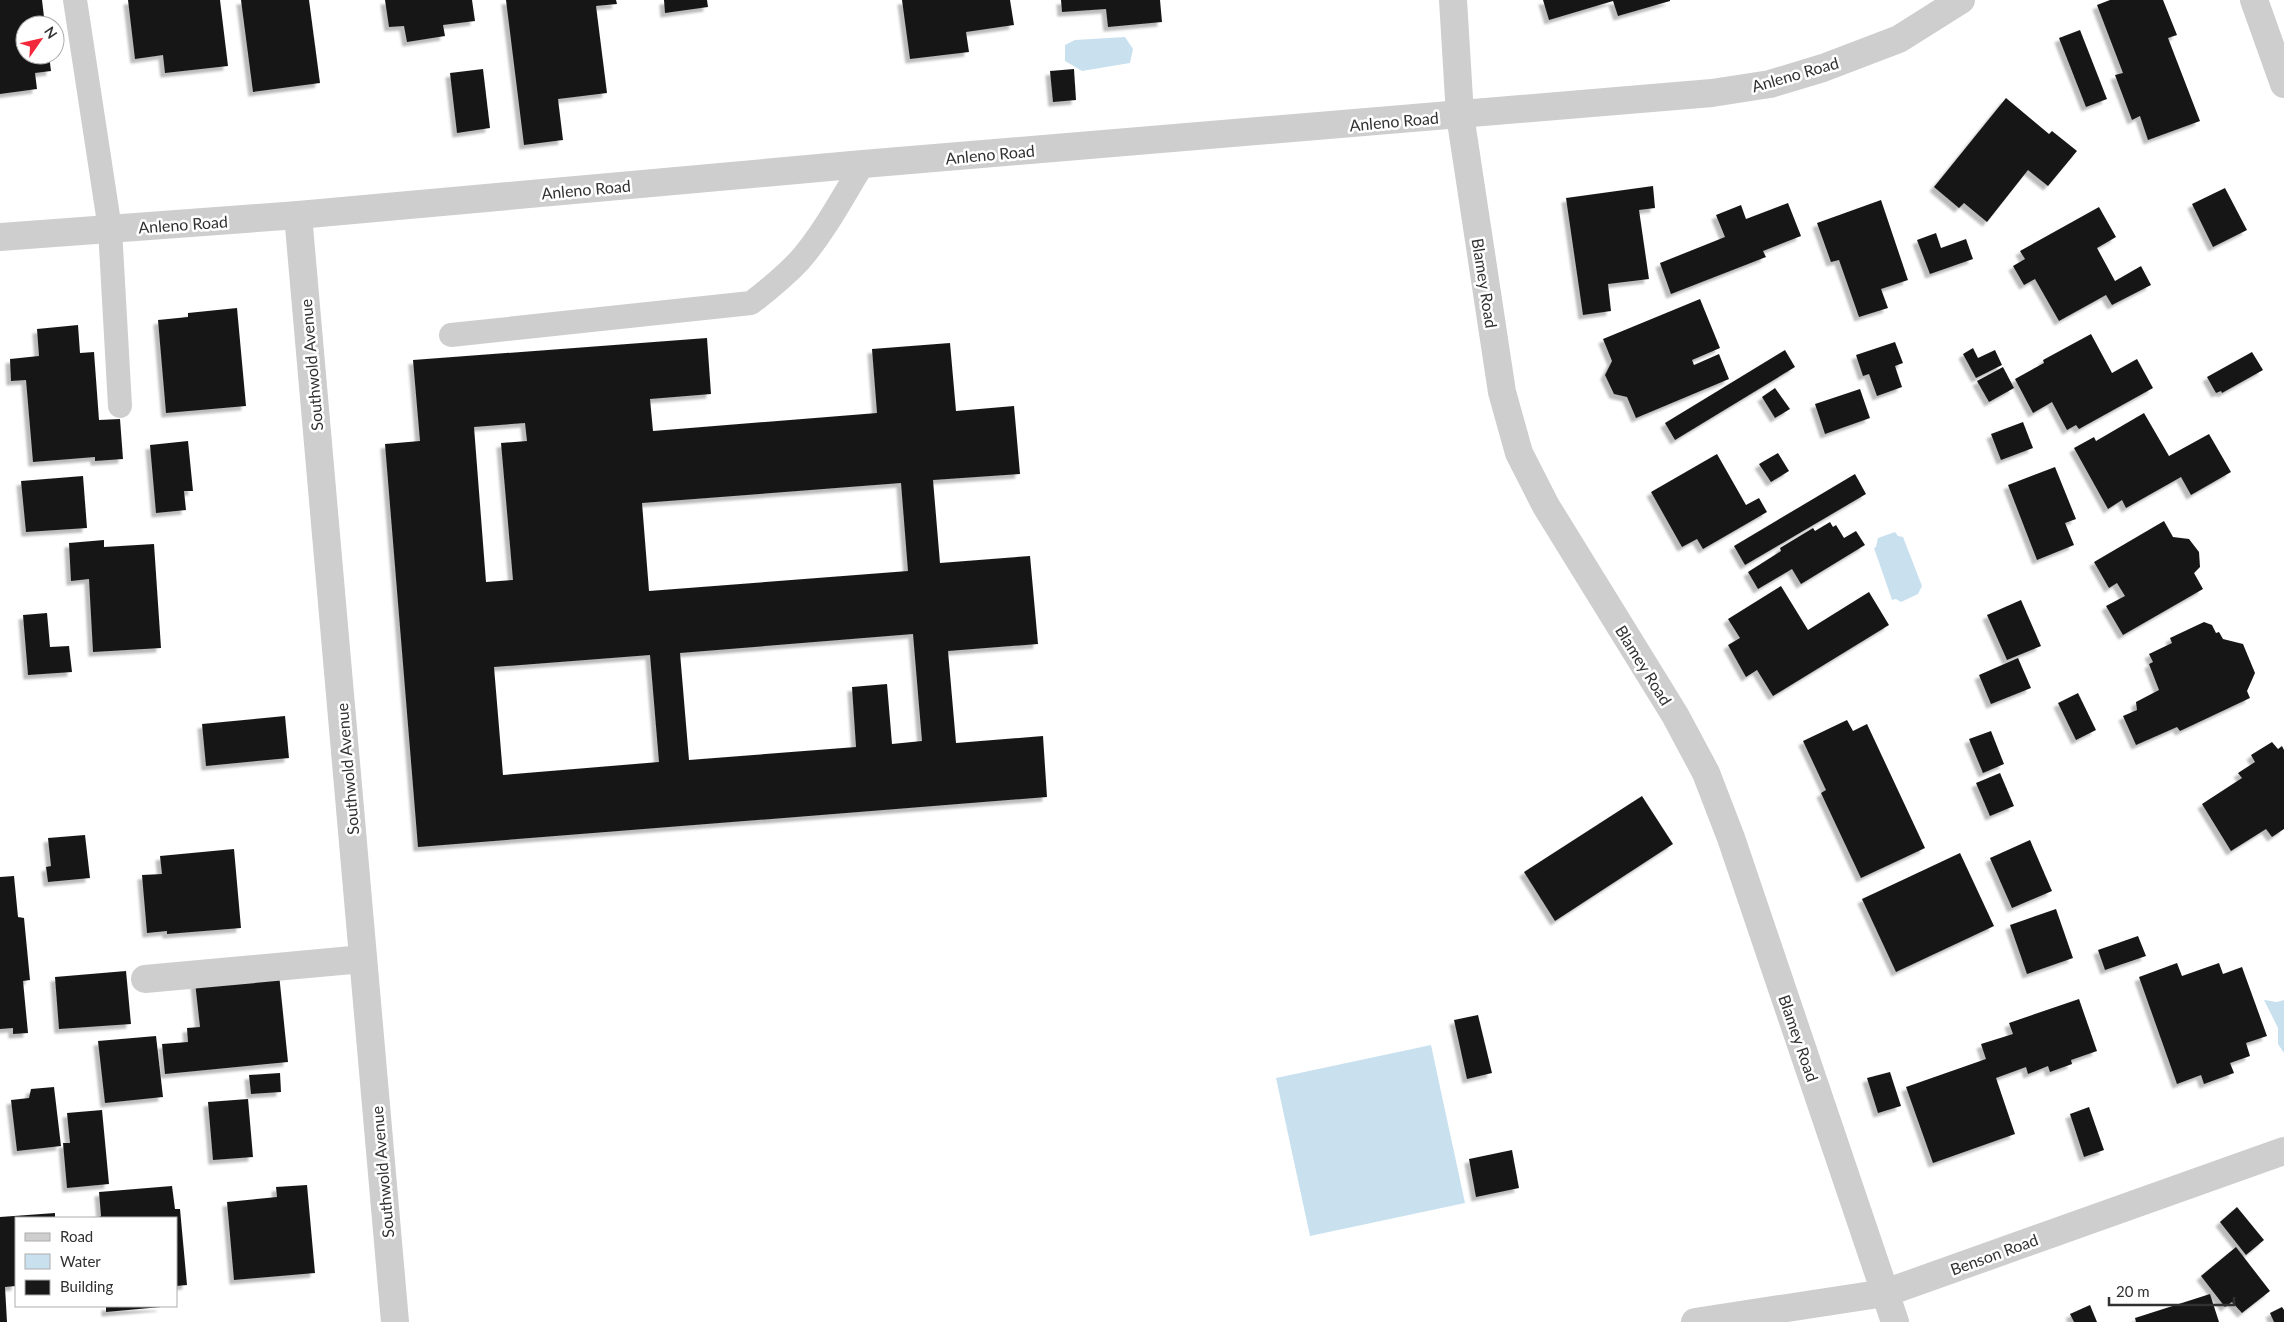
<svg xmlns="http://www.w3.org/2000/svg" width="2284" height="1322" viewBox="0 0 2284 1322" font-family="Lato,sans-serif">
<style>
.water{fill:#c9e1ef}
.building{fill:#181818;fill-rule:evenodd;filter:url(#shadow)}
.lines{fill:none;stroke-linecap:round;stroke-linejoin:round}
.service{stroke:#cecece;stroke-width:24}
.minor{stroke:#cecece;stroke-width:28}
.labels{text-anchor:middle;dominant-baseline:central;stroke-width:5;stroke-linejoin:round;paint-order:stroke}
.street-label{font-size:16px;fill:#313131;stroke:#fff}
</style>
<defs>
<filter id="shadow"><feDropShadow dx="-4.5" dy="4.5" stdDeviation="1" flood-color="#0004"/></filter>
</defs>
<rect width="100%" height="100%" fill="#fff"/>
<g class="water">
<polygon points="1125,37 1133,49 1130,63 1082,71 1065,61 1065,45 1075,40"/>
<polygon points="1895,532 1898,536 1903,537 1922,586 1918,594 1901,602 1896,599 1892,600 1874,548 1876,547 1878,538"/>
<polygon points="2264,1000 2277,1002 2284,1000 2284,1053 2278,1044 2278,1028"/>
<polygon points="1431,1045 1465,1203 1310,1236 1276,1078"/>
</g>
<g class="building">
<polygon points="0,0 42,0 45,25 25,25 25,55 49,55 51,71 35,73 37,89 0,94"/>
<polygon points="128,0 220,0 228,66 165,73 163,55 135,59"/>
<polygon points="241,0 309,0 320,83 253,92"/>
<polygon points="385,0 472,0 475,21 443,25 445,36 407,42 404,26 389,27"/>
<polygon points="506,0 616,0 617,4 596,6 607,93 558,99 563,140 524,145"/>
<polygon points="664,0 707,0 708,7 665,13"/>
<polygon points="902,0 1010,0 1014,25 966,32 969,52 910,59"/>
<polygon points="1061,0 1160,0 1162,22 1108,27 1106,9 1062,12"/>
<polygon points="1543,0 1670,0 1670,1 1618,16 1613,1 1549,20"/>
<polygon points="2110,0 2163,0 2177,35 2168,38 2200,121 2148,140 2140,116 2132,120 2115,75 2123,73 2097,5"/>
<polygon points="2080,30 2107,99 2086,107 2059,38"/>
<polygon points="483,69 490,128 457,133 450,73"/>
<polygon points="1074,69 1076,100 1053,102 1050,71"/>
<polygon points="2006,98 2049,134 2052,131 2077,151 2048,186 2028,170 1987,222 1964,203 1959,208 1934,187"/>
<polygon points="1653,186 1655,208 1639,210 1649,279 1608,284 1611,311 1583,315 1566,198"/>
<polygon points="2225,188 2247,230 2213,247 2192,204"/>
<polygon points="1881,200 1908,280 1881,289 1888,308 1859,317 1839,260 1831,262 1817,223"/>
<polygon points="1788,203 1801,236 1763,251 1766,257 1671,294 1660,263 1725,237 1716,215 1741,205 1746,219"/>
<polygon points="2099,207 2116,237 2097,248 2115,281 2141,266 2151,285 2112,305 2106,295 2059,321 2035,279 2024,285 2013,266 2025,259 2020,251"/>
<polygon points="1936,233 1941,248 1966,239 1973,259 1930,274 1917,240"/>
<polygon points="1700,299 1720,348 1692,360 1694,365 1719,354 1729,379 1636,418 1627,397 1614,394 1605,375 1612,361 1603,339"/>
<polygon points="237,308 246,406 166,413 158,320 188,317 188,313"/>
<polygon points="78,325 80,353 94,352 99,420 120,419 123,459 95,461 95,457 33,462 26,380 11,381 10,359 39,356 37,329"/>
<polygon points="2091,334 2112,373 2137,359 2153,388 2079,429 2076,425 2067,430 2052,402 2033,413 2015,379 2044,363 2043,360"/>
<path d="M707 338 711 394 650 399 653 431 877 413 872 349 950 343 956 411 1014 406 1020 474 933 480 940 563 1030 556 1038 644 948 651 956 743 1043 736 1047 797 418 847 385 444 420 441 413 360ZM525 423 527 441 501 443 513 580 486 582 474 427ZM901 483 908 571 649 591 642 503ZM913 634 922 741 892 744 887 684 852 687 856 747 689 760 680 653ZM650 655 659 762 503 775 494 667Z"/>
<polygon points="1895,342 1903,363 1895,366 1902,387 1877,396 1869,374 1863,376 1856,355"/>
<polygon points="1973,348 1978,358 1995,350 2002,365 1976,378 1963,354"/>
<polygon points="1785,350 1795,367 1675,440 1665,423"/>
<polygon points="2252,352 2263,370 2222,393 2221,391 2216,393 2207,377"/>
<polygon points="2003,367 2014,388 1989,402 1977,381"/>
<polygon points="1775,388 1790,409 1775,418 1762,397"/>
<polygon points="1860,389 1870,418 1825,434 1815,404"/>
<polygon points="2144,413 2169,456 2209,434 2231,472 2191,495 2181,477 2126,508 2122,500 2108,509 2074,448 2094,437 2096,441"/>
<polygon points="2023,422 2033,448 2001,460 1991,434"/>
<polygon points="188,441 193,491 184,491 186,510 156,513 150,445"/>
<polygon points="1778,453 1789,471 1771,482 1759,464"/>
<polygon points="1717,454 1746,505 1759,498 1767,512 1703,549 1697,539 1682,547 1651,492"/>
<polygon points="2055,467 2076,519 2065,523 2074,545 2037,560 2008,485"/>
<polygon points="1855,474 1866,494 1745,565 1734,546"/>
<polygon points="83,476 87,528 26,532 21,481"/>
<polygon points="2164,521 2173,537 2189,539 2199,552 2200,567 2194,573 2203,589 2123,635 2106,606 2125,596 2117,583 2109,588 2094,562"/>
<polygon points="1830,522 1833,527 1836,525 1844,538 1856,531 1865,545 1801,584 1792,569 1758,589 1748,572 1781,551 1780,548 1813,528 1815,531"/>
<polygon points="104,540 104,547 154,544 161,648 93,652 89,579 71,581 69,543"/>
<polygon points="1781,586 1808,630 1869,592 1889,625 1773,696 1757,670 1746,677 1728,645 1740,638 1728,619"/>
<polygon points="2021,600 2041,646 2007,660 1987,615"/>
<polygon points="47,613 50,647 69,646 72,672 28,675 23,615"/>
<polygon points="2204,622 2212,625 2216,633 2219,632 2223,639 2243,644 2255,673 2247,691 2250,698 2180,731 2177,727 2136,745 2123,716 2137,710 2136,702 2159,690 2149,664 2153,662 2149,654 2172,643 2170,638"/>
<polygon points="2018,658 2031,688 1991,704 1979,675"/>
<polygon points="2078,693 2096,730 2076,740 2058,703"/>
<polygon points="285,716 289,758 206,766 202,724"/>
<polygon points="1847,720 1853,731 1867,724 1925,848 1861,878 1821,793 1826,790 1803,741"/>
<polygon points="1991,731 2004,764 1983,773 1969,739"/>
<polygon points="2272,742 2278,749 2282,746 2284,750 2284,829 2272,837 2266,829 2231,851 2202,804 2242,778 2238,773 2255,762 2251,755"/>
<polygon points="2000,773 2014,806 1990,816 1976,783"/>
<polygon points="1642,796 1673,844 1555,921 1524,872"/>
<polygon points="85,835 90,878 48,882 46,867 51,866 48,838"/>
<polygon points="2030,840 2052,891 2012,908 1990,858"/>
<polygon points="234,849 241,928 167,934 167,931 147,933 142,875 162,874 160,856"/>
<polygon points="1960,853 1994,926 1896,972 1862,899"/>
<polygon points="14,876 18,917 24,918 30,980 23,981 28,1033 13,1034 13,1028 0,1029 0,877"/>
<polygon points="2056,909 2073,958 2027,974 2010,925"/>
<polygon points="2138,936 2146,956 2105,970 2098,950"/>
<polygon points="2177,963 2182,976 2219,963 2223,974 2242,967 2267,1036 2246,1043 2250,1056 2230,1063 2234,1073 2204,1084 2201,1075 2177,1084 2139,977"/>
<polygon points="126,971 131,1024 59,1029 55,977"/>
<polygon points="279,974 288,1062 165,1074 162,1044 188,1042 187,1028 200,1027 195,982"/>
<polygon points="2079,999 2097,1051 2071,1060 2072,1064 2050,1072 2048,1066 2028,1074 2026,1067 1996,1078 2015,1134 1933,1163 1906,1087 1986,1059 1981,1044 2013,1034 2009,1023"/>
<polygon points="1478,1015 1492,1073 1467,1079 1454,1020"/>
<polygon points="156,1036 163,1097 105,1103 98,1041"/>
<polygon points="1890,1072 1901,1106 1878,1113 1867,1078"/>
<polygon points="280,1073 281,1092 251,1094 249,1075"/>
<polygon points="54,1087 61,1146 17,1151 11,1100 29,1098 31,1089"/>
<polygon points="248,1099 253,1157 213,1160 208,1102"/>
<polygon points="2089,1107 2104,1150 2084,1157 2070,1114"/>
<polygon points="102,1110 109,1184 67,1188 63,1143 70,1143 67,1113"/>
<polygon points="1512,1150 1519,1188 1476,1197 1469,1159"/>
<polygon points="307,1185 315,1273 234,1280 227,1202 277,1197 276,1187"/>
<polygon points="172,1186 175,1209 180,1209 187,1285 176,1286 176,1218 98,1218 101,1216 99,1192"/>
<polygon points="2237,1207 2264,1240 2246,1255 2220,1222"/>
<polygon points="55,1213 55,1218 16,1218 16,1286 5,1287 7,1322 0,1322 0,1217"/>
<polygon points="2236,1247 2270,1291 2242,1313 2232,1302 2225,1307 2201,1276"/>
<polygon points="2210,1294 2219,1322 2136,1322 2135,1318"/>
<polygon points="2090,1305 2097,1322 2074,1322 2070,1314"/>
<polygon points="106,1306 161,1306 161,1307 106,1312"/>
<polygon points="2282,1307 2284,1310 2284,1322 2274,1322 2270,1313"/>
</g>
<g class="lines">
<g class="service">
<polyline points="75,0 110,229 120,406"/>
<path d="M451 335 751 303C768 290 785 276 800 260 825 231 843 196 863 164"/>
</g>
<g class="minor">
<polyline points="1453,0 1460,115 1502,392 1519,453 1546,506 1675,715 1706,773 1731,838 1895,1322"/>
<polyline points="2254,0 2284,84"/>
<polyline points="298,215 395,1322"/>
<polyline points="0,237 298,215 863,164 1712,93 1770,84 1823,68 1899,39 1961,0"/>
<polyline points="145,979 363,959"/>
<polyline points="1695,1322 1885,1293 2284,1151"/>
</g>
</g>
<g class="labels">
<g class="street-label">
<text transform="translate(1795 74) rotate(-16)">Anleno Road</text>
<text transform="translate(1394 121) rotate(-5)">Anleno Road</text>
<text transform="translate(990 154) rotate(-5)">Anleno Road</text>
<text transform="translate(586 189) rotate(-5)">Anleno Road</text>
<text transform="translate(183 224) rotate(-4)">Anleno Road</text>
<text transform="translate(1485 283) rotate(81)">Blamey Road</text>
<text transform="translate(311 365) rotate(-95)">Southwold Avenue</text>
<text transform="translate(1644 665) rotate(58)">Blamey Road</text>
<text transform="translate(347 769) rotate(-95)">Southwold Avenue</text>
<text transform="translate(1799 1038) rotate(71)">Blamey Road</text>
<text transform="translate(382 1172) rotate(-95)">Southwold Avenue</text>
<text transform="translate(1994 1254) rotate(-20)">Benson Road</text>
</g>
</g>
<rect x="15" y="1217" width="162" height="90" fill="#ffffff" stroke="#adadad"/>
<rect x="25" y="1233" width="25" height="8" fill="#cecece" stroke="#adadad"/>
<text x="60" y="1242" font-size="15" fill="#313131">Road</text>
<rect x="25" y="1254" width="25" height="15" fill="#c9e1ef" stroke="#adadad"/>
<text x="60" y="1267" font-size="15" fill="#313131">Water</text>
<rect x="25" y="1280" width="25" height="15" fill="#181818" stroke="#adadad"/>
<text x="60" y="1292" font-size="15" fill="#313131">Building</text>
<g transform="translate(40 40) rotate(56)"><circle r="24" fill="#ffffff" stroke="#adadad"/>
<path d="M0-4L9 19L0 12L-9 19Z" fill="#f3283a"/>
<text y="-8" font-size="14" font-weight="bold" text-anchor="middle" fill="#313131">N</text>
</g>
<path d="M2109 1297v8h125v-8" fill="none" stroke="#313131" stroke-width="2.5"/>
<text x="2116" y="1297" font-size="15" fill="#313131" stroke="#ffffff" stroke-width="4" paint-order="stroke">20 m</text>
</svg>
